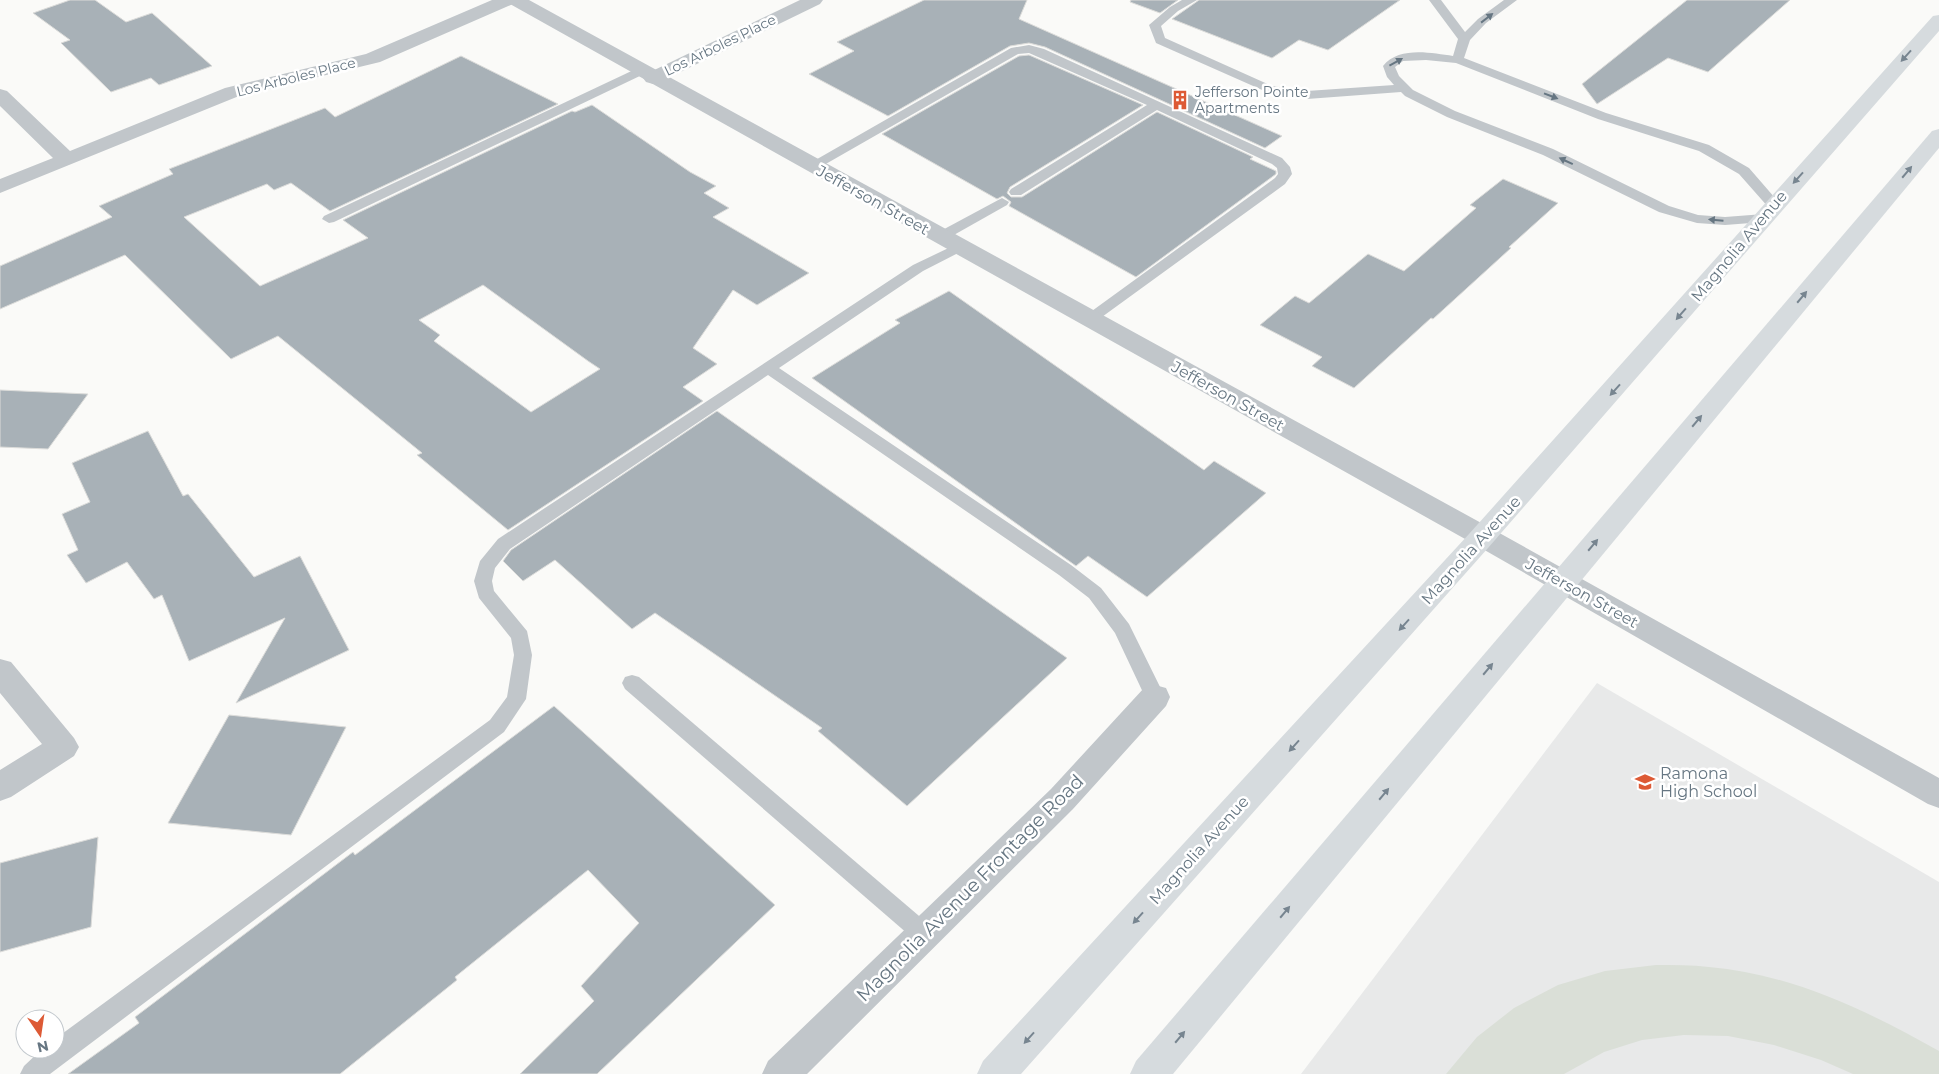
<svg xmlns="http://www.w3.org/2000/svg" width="1939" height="1074" viewBox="0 0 1939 1074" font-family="Montserrat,sans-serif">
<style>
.built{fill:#e8e9e9}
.green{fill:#dadfd7}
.building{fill:#a8b1b7;stroke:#dcdcda;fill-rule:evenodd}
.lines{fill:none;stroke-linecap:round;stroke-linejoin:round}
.service{fill:#c1c6ca;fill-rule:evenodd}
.minor{fill:#c1c6ca;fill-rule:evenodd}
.tertiary{fill:#c1c6ca;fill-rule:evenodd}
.primary{fill:#d6dbde;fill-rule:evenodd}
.oneway{fill:#667682}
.oneway2{fill:#778590}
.labels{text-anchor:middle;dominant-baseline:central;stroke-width:5;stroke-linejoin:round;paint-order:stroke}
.far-street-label{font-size:14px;fill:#667682;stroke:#fff}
.far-poi-label{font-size:14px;fill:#667682;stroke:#fff;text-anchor:start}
.street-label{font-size:16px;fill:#667682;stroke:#fff}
.poi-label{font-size:16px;fill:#667682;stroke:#fff;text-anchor:start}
.near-street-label{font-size:19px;fill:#667682;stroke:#fff}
</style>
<rect width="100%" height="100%" fill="#fafaf8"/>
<polygon class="built" points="1597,683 1939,882 1939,1074 1301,1074"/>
<path class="green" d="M1656 965C1674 965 1692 965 1709 967 1792 974 1868 1011 1939 1051V1074H1853L1821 1060 1774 1045 1728 1036 1684 1035 1642 1040 1604 1052 1564 1074H1446L1477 1037 1514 1008 1558 985 1605 971Z"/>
<g class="building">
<polygon points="70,0 95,0 126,22 152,13 212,66 159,85 151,78 111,92 61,43 70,40 33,13"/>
<polygon points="924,0 1027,0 1019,19 1282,136 1265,148 1045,47 1029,43 1010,46 888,116 809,74 854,51 837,42"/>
<polygon points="1131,0 1178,0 1160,13 1130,2"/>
<polygon points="1199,0 1400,0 1328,50 1299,40 1272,58 1172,19"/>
<polygon points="1687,0 1790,0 1708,72 1668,58 1597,104 1582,84"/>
<polygon points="1029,55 1143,105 1010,187 1007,193 1011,197 1022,197 1157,112 1253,157 1250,159 1276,171 1276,174 1136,277 1009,206 1011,202 1003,196 997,199 882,134 1019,56"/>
<path d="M461 56 558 104 330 211 291 183 274 190 267 184 184 217 260 286 368 238 343 220 572 111 575 112 592 105 690 172 716 186 704 193 729 208 713 217 809 273 757 305 733 290 693 348 717 364 683 387 703 401 508 530 417 455 422 453 278 336 231 359 125 255 0 309V266L112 217 99 206 173 174 169 169 325 108 335 117ZM483 285 588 361 600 369 531 412 434 341 440 335 419 320Z"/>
<polygon points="1503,179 1558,203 1509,247 1511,248 1433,319 1431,318 1354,388 1312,366 1322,357 1260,325 1295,296 1309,303 1368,254 1404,271 1476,208 1470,205"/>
<polygon points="949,291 1204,470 1214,461 1266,493 1147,597 1088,556 1076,566 812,378 900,323 895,320"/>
<polygon points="0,390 88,394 48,449 0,447"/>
<polygon points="717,411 1067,658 907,806 818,731 822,728 655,613 632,629 555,560 523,581 503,561 511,550"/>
<polygon points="148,431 183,496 188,494 254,577 300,556 349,650 236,703 285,618 189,661 162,595 154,599 127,562 86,583 67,555 78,550 62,514 90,502 72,463"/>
<polygon points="554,706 775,905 597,1074 520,1074 594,1001 581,986 639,923 588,870 455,977 457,980 340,1074 68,1074 139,1023 135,1017 353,852 355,855"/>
<polygon points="229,715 346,727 291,835 168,823"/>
<polygon points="98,837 91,927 0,952 0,863"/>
</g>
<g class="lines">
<g class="service">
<path d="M1182 0H1197L1178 11 1161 26 1165 38 1272 86 1307 91 1394 85 1387 77 1383 66C1399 46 1431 53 1453 56L1458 39 1429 0H1441L1465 32 1478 19 1504 0H1517L1486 23 1470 40 1464 58 1606 113 1709 145 1749 168 1781 205 1774 209 1769 208 1739 174 1699 151 1598 119 1456 63 1426 60 1403 61 1395 67 1399 76 1413 90 1455 111 1553 149 1669 206 1698 215 1725 217 1764 214 1771 218 1764 222 1725 225 1697 223 1659 212 1543 155 1447 117 1405 96 1401 92 1307 99 1269 93 1156 43 1149 25 1170 7Z"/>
<polygon points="1029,45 1044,49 1282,158 1290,167 1292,174 1285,184 1095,322 1085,322 1082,319 1085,316 1275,178 1278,174 1277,168 1272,164 1157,110 1021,195 1011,195 1009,192 1011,189 1147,105 1029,53 1018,54 817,169 812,170 805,166 1011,48"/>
<polygon points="640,67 646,71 644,74 334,222 329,223 322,219 324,216"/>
<polygon points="1002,198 1009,202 1007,205 945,240 935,240 933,237 935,234"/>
<polygon points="959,243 964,244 966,247 964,250 923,271 779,368 1071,565 1101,588 1129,624 1165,697 1162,703 1155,705 1148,703 1115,633 1089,598 1059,575 768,375 510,549 495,568 492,581 494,591 527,631 532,655 526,699 504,732 50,1074 20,1074 24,1066 42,1049 55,1049 55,1039 490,720 507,697 514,655 511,638 479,598 474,581 480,561 498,539 913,265"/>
<polygon points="632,675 639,677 932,927 935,934 932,941 924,944 916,941 625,689 622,683 625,677"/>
</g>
<g class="minor">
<polygon points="492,0 516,0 513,4 380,62 239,96 0,193 0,179 53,158 0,106 0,89 7,91 70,151 225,88 366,54"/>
<polygon points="800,0 823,0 820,4 660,82 653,84 646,82 643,78 646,74"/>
<polygon points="0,659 11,662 74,738 79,747 74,756 11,797 0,801 0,770 42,744 0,693"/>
<polygon points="1155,685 1166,688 1170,697 1166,706 1073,809 807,1074 762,1074 768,1061 1051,789 1144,688"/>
</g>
<polygon class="tertiary" points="507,0 529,0 1494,530 1939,778 1939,808 1928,804 1474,544 510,4"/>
<g class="primary">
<polygon points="1939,15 1939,31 1488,548 1021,1074 977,1074 983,1061 1469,534 1933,16"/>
<polygon points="1939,129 1939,148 1173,1074 1130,1074 1136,1061 1932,131"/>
</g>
</g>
<defs><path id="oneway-solid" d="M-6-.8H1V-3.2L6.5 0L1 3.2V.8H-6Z" transform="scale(1.25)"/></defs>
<g class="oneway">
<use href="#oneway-solid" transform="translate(1487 18) rotate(-38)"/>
<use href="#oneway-solid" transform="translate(1396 62) rotate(-29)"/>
<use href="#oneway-solid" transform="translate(1551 96) rotate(21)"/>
<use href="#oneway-solid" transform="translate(1566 161) rotate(-155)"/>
<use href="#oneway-solid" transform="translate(1716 220) rotate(-175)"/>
</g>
<g class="oneway2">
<use href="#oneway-solid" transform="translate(1906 56) rotate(132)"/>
<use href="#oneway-solid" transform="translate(1907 172) rotate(-50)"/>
<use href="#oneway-solid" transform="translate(1798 178) rotate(132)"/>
<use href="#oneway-solid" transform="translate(1802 297) rotate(-50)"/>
<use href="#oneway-solid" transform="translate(1681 314) rotate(131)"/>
<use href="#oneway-solid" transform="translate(1615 390) rotate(132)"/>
<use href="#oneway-solid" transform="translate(1697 421) rotate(-50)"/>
<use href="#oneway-solid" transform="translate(1593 545) rotate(-50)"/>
<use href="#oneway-solid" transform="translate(1404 625) rotate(132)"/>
<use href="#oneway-solid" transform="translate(1488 669) rotate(-50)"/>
<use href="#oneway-solid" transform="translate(1294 746) rotate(132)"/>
<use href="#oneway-solid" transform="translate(1384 794) rotate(-50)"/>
<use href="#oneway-solid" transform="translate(1285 912) rotate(-50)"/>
<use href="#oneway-solid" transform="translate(1138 918) rotate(132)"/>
<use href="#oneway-solid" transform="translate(1180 1037) rotate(-50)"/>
<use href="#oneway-solid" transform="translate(1029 1038) rotate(132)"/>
</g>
<defs>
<symbol id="building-bare" viewBox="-9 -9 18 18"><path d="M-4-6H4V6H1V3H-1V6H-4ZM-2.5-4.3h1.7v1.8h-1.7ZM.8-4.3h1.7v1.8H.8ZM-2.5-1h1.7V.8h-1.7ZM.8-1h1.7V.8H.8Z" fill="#dd5a35" stroke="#fff" stroke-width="2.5" paint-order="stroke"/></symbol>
<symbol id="school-bare" viewBox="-9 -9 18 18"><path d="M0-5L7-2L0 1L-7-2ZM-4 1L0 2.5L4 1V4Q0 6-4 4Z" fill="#dd5a35" stroke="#fff" stroke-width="2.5" paint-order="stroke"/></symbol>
</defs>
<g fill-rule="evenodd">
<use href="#building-bare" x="1166" y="86" width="28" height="28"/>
<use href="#school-bare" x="1631" y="768" width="28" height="28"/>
</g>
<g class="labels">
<g class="far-street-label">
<text transform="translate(720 45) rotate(-26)">Los Arboles Place</text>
<text transform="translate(296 77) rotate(-14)">Los Arboles Place</text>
</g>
<g class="far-poi-label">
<text x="1195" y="92">Jefferson Pointe<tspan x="1195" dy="16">Apartments</tspan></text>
</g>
<g class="street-label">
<text transform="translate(873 200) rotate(29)">Jefferson Street</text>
<text transform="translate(1739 246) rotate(-50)">Magnolia Avenue</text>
<text transform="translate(1228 396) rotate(29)">Jefferson Street</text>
<text transform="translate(1471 550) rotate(-48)">Magnolia Avenue</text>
<text transform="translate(1582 593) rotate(29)">Jefferson Street</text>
<text transform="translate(1199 850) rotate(-48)">Magnolia Avenue</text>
</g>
<g class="poi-label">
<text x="1660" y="773">Ramona<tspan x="1660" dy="18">High School</tspan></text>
</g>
<g class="near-street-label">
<text transform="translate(970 888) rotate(-45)">Magnolia Avenue Frontage Road</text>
</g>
</g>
<g transform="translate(40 1034) rotate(167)"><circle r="24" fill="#ffffff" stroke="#c2c8cd"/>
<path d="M0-4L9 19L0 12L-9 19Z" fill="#dd5a35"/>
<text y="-8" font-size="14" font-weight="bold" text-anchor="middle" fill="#667682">N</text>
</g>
</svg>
